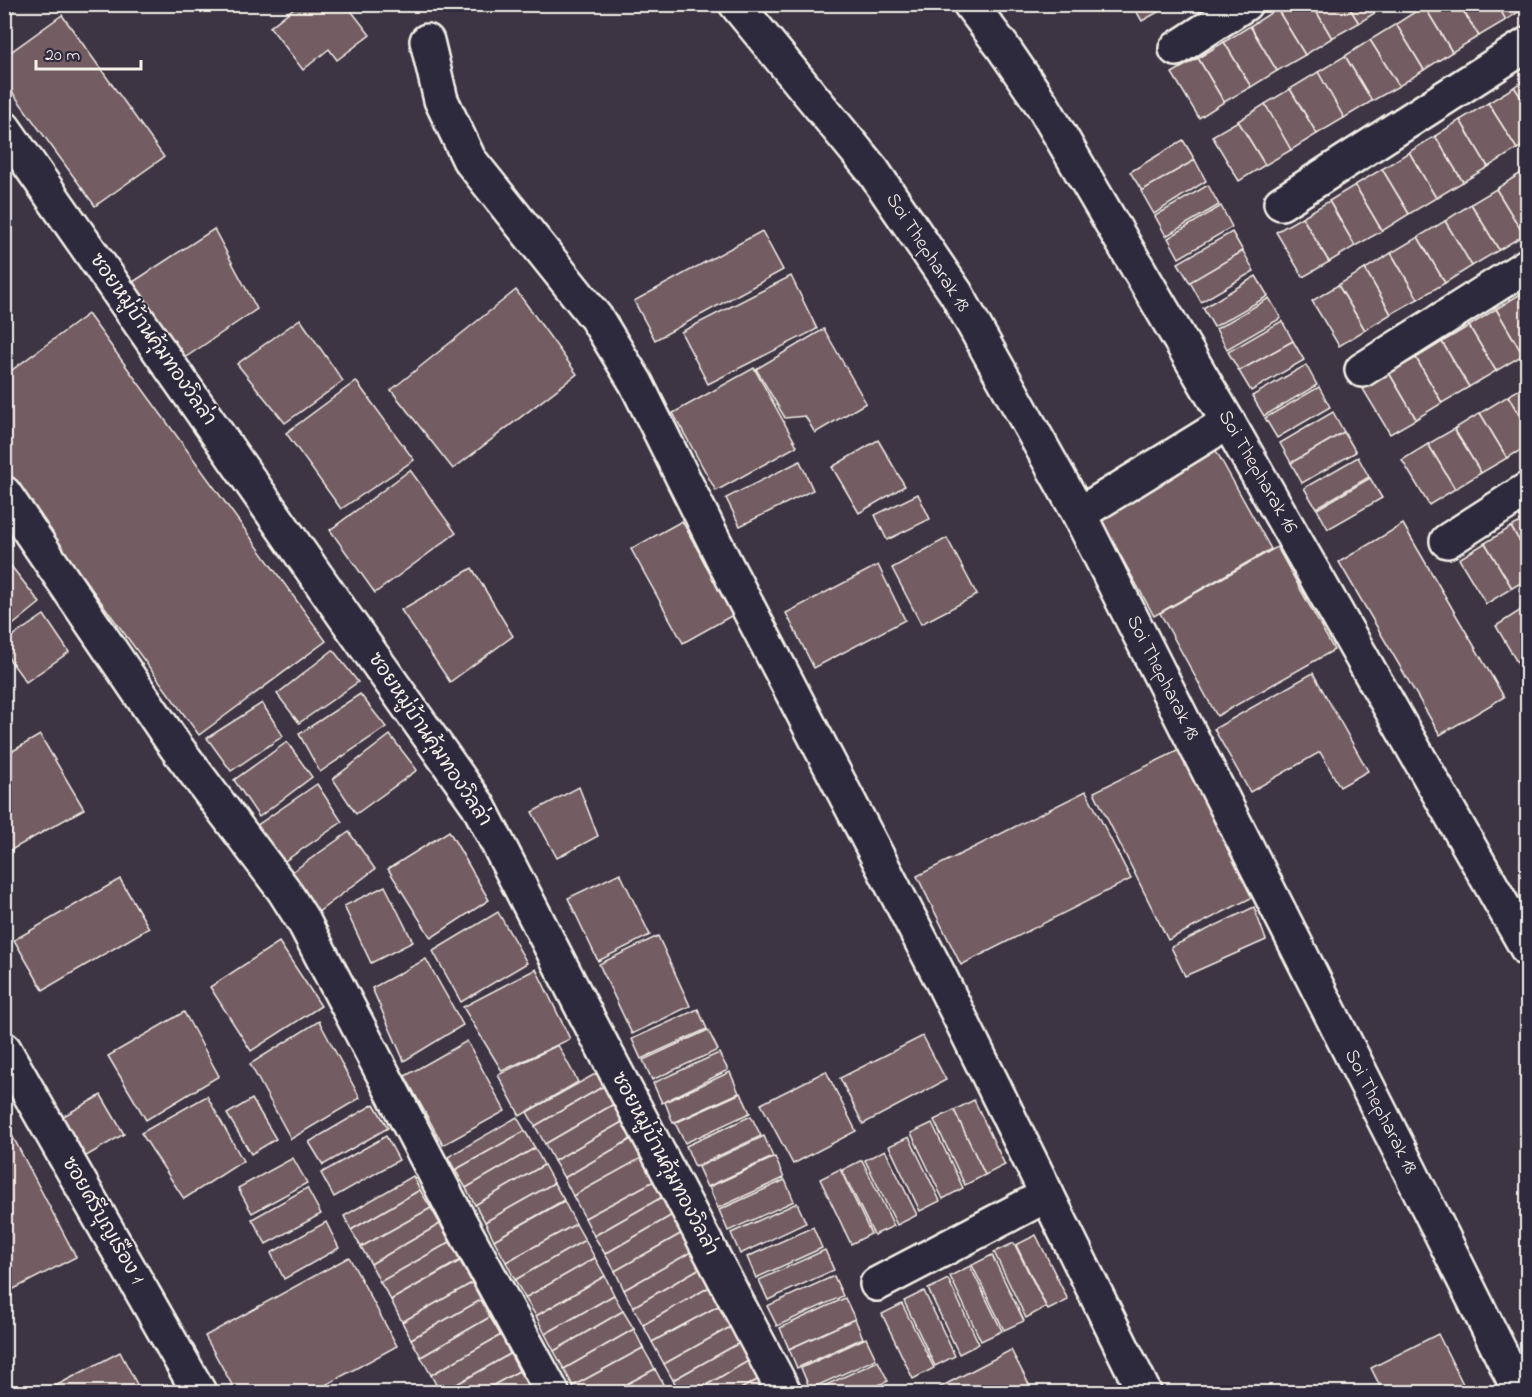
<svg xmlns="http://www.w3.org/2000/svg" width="1532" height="1397" viewBox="0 0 1532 1397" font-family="'Indie Flower','Playpen Sans Thai',sans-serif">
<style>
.building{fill:#735c62;stroke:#f4f1e8;stroke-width:1.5}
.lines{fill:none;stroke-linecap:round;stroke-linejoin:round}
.street-casing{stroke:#f4f1e8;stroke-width:38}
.street{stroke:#2f2a3d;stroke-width:33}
.labels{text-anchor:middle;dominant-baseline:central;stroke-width:4.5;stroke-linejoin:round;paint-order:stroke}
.street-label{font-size:20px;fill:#f4f1e8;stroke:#2f2a3d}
</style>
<rect width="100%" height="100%" fill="#3d3444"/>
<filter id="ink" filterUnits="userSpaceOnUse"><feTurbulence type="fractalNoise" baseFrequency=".0167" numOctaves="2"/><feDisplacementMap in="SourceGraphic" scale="12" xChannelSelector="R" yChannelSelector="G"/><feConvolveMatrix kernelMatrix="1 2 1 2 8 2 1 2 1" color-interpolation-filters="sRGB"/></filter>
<g filter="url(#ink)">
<g class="building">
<polygon points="4,4 22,4 4,17"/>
<polygon points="299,4 346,4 370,35 337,60 329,49 303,70 270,27"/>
<polygon points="1132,4 1168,4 1169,6 1142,21"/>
<polygon points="1285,4 1312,4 1332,38 1305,55 1277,9"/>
<polygon points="1312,4 1347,4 1359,23 1332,38"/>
<polygon points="1347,4 1383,4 1384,7 1359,23"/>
<polygon points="1427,4 1459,4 1479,36 1452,52 1424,6"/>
<polygon points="1459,4 1497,4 1506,20 1479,36"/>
<polygon points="1497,4 1528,4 1528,6 1506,20"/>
<polygon points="1424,6 1452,52 1424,70 1396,24"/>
<polygon points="1277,9 1305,55 1277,71 1250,26"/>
<polygon points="62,15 164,157 95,206 4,81 4,57"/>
<polygon points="1396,24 1424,70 1399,86 1370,40"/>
<polygon points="1250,26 1277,71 1251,87 1224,42"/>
<polygon points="1370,40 1399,86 1372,101 1345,56"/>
<polygon points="1224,42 1251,87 1224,102 1198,58"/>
<polygon points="1345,56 1372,101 1344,118 1318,72"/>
<polygon points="1198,58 1224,102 1199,118 1172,73"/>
<polygon points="1318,72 1344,118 1317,134 1290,89"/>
<polygon points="1528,77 1528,108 1514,87"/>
<polygon points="1514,87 1528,108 1528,143 1517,149 1488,103"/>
<polygon points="1290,89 1317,134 1291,150 1265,104"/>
<polygon points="1488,103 1517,149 1488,167 1460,120"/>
<polygon points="1265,104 1291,150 1265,165 1238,121"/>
<polygon points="1460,120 1488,167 1463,182 1435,136"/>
<polygon points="1238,121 1265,165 1239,181 1212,136"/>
<polygon points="1435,136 1463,182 1436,198 1409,152"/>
<polygon points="1183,140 1195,160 1142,191 1130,172"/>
<polygon points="1409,152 1436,198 1409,214 1382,169"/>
<polygon points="1195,160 1206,181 1154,214 1141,191"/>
<polygon points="1382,169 1409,214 1382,231 1355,185"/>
<polygon points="1524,171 1528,177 1528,233 1524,235 1496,189"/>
<polygon points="1208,185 1219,205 1166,236 1155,216"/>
<polygon points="1355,185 1382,231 1355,246 1329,201"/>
<polygon points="1496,189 1524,235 1499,250 1471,204"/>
<polygon points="1329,201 1355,246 1329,262 1302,217"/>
<polygon points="1471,204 1499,250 1472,266 1445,221"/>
<polygon points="1221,206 1232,227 1179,258 1168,238"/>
<polygon points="1302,217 1329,262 1303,277 1276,232"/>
<polygon points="1445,221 1472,266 1445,283 1418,237"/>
<polygon points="214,229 257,309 183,359 133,282"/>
<polygon points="762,231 783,270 655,340 634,301"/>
<polygon points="1232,232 1243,251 1190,283 1178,263"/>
<polygon points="1418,237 1445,283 1418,299 1391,253"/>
<polygon points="1243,251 1254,271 1201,302 1190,282"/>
<polygon points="1391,253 1418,299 1391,314 1365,269"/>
<polygon points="1365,269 1391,314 1365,330 1338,285"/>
<polygon points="791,276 817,329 708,384 681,332"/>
<polygon points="1256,276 1268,296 1214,327 1203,308"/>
<polygon points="1338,285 1365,330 1339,346 1312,301"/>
<polygon points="1528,289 1528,302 1522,293"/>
<polygon points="516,290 577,374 453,469 391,390"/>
<polygon points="1522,293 1528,302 1528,352 1523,355 1496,309"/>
<polygon points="1269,298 1281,318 1227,349 1216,329"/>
<polygon points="1496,309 1523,355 1496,371 1469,326"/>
<polygon points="88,314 326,641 199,735 4,470 4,376"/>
<polygon points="300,319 343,381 285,423 237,364"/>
<polygon points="1282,321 1293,341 1239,371 1228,352"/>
<polygon points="1469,326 1496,371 1469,387 1442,342"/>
<polygon points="824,329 866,403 815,433 805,416 785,418 756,369"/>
<polygon points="1293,341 1304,360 1251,391 1239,371"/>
<polygon points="1442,342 1469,387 1442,403 1416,358"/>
<polygon points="1416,358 1442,403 1416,419 1389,373"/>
<polygon points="1306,365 1317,385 1264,416 1252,396"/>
<polygon points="754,368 797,446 716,491 673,413"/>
<polygon points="1389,373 1416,419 1390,434 1363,389"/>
<polygon points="356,381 414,460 341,509 286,433"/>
<polygon points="1528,384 1528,430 1508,396"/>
<polygon points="1319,387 1330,407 1277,438 1265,418"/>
<polygon points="1508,396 1528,430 1528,446 1507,458 1480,413"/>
<polygon points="1333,412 1344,432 1291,463 1280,443"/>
<polygon points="1480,413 1507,458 1481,473 1454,429"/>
<polygon points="1454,429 1481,473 1455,489 1428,444"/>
<polygon points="1344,432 1356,452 1302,483 1291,463"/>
<polygon points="878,440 905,486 859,513 832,467"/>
<polygon points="1428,444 1455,489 1429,505 1402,460"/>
<polygon points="1214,447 1271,549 1154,616 1097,513"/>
<polygon points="1358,457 1369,477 1316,508 1304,488"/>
<polygon points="800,461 813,490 740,526 726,498"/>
<polygon points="410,470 456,533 375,593 330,530"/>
<polygon points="1370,478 1382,498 1328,529 1317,509"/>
<polygon points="918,494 930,519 887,540 875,515"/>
<polygon points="1528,518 1528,555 1511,527"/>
<polygon points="682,521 733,615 683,643 631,549"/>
<polygon points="1403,524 1504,697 1440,735 1339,562"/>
<polygon points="1511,527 1528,555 1528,579 1512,588 1485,543"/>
<polygon points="947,538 977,595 921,624 892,568"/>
<polygon points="1485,543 1512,588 1486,604 1459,559"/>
<polygon points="1277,547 1334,650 1217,716 1160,613"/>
<polygon points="4,557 40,603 4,632"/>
<polygon points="878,565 905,620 814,668 786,613"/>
<polygon points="472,568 513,636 450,682 401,610"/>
<polygon points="1528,606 1528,620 1521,610"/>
<polygon points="1521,610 1528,620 1528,667 1522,671 1496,626"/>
<polygon points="44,615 69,652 26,682 4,652 4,642"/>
<polygon points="333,650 358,682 299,723 277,694"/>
<polygon points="1313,673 1368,771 1340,787 1320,752 1250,792 1214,729"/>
<polygon points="360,694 386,727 320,772 299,734"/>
<polygon points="262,703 283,736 231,771 207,738"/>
<polygon points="40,735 84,809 4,854 4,756"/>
<polygon points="390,735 417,770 356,814 333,779"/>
<polygon points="287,742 312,777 259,817 234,780"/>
<polygon points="1179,750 1253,897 1168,940 1094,792"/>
<polygon points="317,784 342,822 282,863 256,826"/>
<polygon points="579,787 598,836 557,858 532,812"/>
<polygon points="1086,791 1131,879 961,965 917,876"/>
<polygon points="449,831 489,900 431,938 388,869"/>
<polygon points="349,832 375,869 317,913 289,874"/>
<polygon points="620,873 650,935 598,961 568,898"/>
<polygon points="120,879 149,928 43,990 14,940"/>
<polygon points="385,886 413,942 371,963 344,906"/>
<polygon points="1254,907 1266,940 1185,976 1171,947"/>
<polygon points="498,912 527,963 461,1002 433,951"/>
<polygon points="658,936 690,1006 632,1034 599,964"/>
<polygon points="279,942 321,1006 251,1051 210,987"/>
<polygon points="426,959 463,1025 404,1061 372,988"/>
<polygon points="536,969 570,1039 502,1071 463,1007"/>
<polygon points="698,1009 707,1029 641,1059 632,1039"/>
<polygon points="184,1012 219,1076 146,1120 108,1056"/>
<polygon points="319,1021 360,1098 291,1139 250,1064"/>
<polygon points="708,1030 718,1050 652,1080 643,1060"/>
<polygon points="923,1036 946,1080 863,1124 840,1078"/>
<polygon points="467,1041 505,1111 443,1145 405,1076"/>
<polygon points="558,1045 578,1082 520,1116 498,1075"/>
<polygon points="719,1053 728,1070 662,1103 653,1083"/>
<polygon points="826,1071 856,1131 793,1164 761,1104"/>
<polygon points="730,1072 739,1093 673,1123 665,1102"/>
<polygon points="597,1073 604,1086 535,1126 527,1112"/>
<polygon points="604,1086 614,1104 545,1144 535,1126"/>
<polygon points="741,1093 750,1113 685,1143 675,1123"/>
<polygon points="101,1095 124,1134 83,1158 60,1118"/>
<polygon points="207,1096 243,1161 184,1199 141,1133"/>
<polygon points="252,1099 276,1139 251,1154 227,1114"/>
<polygon points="974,1100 1005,1165 985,1175 954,1110"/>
<polygon points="374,1104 388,1128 323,1165 309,1142"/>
<polygon points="614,1104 624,1121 554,1161 545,1144"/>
<polygon points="954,1110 985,1175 965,1185 934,1120"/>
<polygon points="751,1116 761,1136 695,1167 686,1146"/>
<polygon points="517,1117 525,1131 455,1170 448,1157"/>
<polygon points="4,1120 76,1257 4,1294"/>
<polygon points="624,1121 633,1138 564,1178 554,1161"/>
<polygon points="932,1123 963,1188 943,1199 911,1133"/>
<polygon points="525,1131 535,1148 466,1188 455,1170"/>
<polygon points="386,1136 399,1160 334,1197 321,1173"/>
<polygon points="764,1136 773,1157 707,1187 698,1167"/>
<polygon points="909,1137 940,1201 920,1211 889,1146"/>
<polygon points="633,1138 644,1157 573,1196 564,1178"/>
<polygon points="535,1148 544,1165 475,1205 466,1188"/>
<polygon points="885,1150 917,1215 897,1225 865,1160"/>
<polygon points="643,1157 656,1180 585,1218 573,1196"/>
<polygon points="775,1157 784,1178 718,1208 709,1187"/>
<polygon points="293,1158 307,1183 252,1213 238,1188"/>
<polygon points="862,1160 894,1226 874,1235 842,1170"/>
<polygon points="544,1165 554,1183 485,1222 475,1205"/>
<polygon points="840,1169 871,1234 851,1244 820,1179"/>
<polygon points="413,1176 420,1190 351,1230 344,1216"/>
<polygon points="656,1180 664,1196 594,1236 585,1218"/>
<polygon points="785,1180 794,1201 728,1231 719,1210"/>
<polygon points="554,1183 564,1200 494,1240 485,1222"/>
<polygon points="307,1188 321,1214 266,1244 252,1219"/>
<polygon points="420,1190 431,1208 361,1247 351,1230"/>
<polygon points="664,1196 674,1214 605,1254 594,1236"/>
<polygon points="564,1201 576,1224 506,1262 494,1240"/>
<polygon points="797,1203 806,1223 740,1254 731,1233"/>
<polygon points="431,1208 440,1224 371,1264 361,1247"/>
<polygon points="674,1214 684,1232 615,1271 605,1254"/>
<polygon points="326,1222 339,1248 284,1279 271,1253"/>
<polygon points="440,1224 450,1242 380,1282 371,1264"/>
<polygon points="576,1224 585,1240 515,1280 506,1262"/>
<polygon points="813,1227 822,1248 756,1278 747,1257"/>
<polygon points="684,1232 693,1251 624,1290 615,1271"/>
<polygon points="1036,1235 1068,1300 1048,1310 1016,1245"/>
<polygon points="585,1240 595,1258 525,1298 515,1280"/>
<polygon points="450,1242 460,1260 391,1300 380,1282"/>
<polygon points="1014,1243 1046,1307 1026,1318 994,1252"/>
<polygon points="825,1250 834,1270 768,1300 759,1280"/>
<polygon points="693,1251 702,1267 633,1307 624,1290"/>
<polygon points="992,1255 1024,1321 1004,1330 972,1265"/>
<polygon points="349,1257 397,1346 313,1392 236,1392 205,1336"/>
<polygon points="595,1258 605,1276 536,1316 525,1298"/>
<polygon points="460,1261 472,1283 402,1322 391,1300"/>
<polygon points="970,1266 1002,1331 981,1341 950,1276"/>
<polygon points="702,1267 713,1285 643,1325 633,1307"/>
<polygon points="605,1276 614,1295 545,1334 536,1316"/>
<polygon points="834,1276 843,1296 777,1326 767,1306"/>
<polygon points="948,1279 979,1344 959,1354 928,1289"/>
<polygon points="472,1283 481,1300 411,1339 402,1322"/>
<polygon points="713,1285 722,1304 652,1342 643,1325"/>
<polygon points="924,1291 955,1356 935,1366 904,1301"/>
<polygon points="614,1295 623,1311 554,1351 545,1334"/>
<polygon points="845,1298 855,1319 789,1349 780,1328"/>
<polygon points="481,1300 490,1317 421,1357 411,1339"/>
<polygon points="722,1304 734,1325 664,1364 652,1342"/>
<polygon points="902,1304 934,1368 913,1379 882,1314"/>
<polygon points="623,1311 634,1329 564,1369 554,1351"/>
<polygon points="490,1317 501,1335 431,1375 421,1357"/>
<polygon points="855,1319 863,1338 797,1368 789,1349"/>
<polygon points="734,1325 743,1341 673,1380 664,1364"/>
<polygon points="634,1329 643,1348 573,1386 564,1369"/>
<polygon points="1438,1334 1467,1392 1383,1392 1371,1368"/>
<polygon points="501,1335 510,1354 443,1392 440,1392 431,1375"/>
<polygon points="866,1338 876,1359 810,1389 801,1368"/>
<polygon points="743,1341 752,1359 694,1392 680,1392 673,1380"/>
<polygon points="643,1348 655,1369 612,1392 576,1392 573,1386"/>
<polygon points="1011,1350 1033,1392 931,1392"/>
<polygon points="120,1352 141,1392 44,1392"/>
<polygon points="510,1354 519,1371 481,1392 443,1392"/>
<polygon points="752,1359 763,1377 735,1392 694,1392"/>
<polygon points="878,1361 888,1381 862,1392 814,1392 813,1391"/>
<polygon points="655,1369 664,1386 652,1392 612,1392"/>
<polygon points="519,1371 530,1389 523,1392 481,1392"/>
<polygon points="763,1377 771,1392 735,1392"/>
<polygon points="664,1386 668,1392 652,1392"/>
</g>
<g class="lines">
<defs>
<g id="street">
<polyline points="736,4 873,171 956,293 1079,514 1406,1163 1520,1392"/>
<polyline points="970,4 1002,46 1043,106 1228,422 1528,950"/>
<polyline points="427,41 441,100 469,159 597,319 636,383 726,565 939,975 1144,1392"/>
<polyline points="1176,49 1245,4"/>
<polyline points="4,128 345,617 478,805 584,1011 784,1392"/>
<polyline points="1281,203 1528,44"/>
<polyline points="1362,370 1528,265"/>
<polyline points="4,493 176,747 283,889 305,924 459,1220 552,1392"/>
<polyline points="1079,514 1228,422"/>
<polyline points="1447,541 1528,489"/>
<polyline points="4,1049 199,1392"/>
<polyline points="877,1284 1047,1195"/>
</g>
</defs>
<use href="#street" class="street-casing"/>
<use href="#street" class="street"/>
</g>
</g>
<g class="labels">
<g class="street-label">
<text transform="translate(927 253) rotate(57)">Soi Thepharak 18</text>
<text transform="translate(152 340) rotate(55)">ซอยหมู่บ้านคุ้มทองวิลล่า</text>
<text transform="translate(1257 472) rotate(60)">Soi Thepharak 16</text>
<text transform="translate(1162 678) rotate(63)">Soi Thepharak 18</text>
<text transform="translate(429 740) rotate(56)">ซอยหมู่บ้านคุ้มทองวิลล่า</text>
<text transform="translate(1380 1112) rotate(63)">Soi Thepharak 18</text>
<text transform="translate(664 1164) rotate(62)">ซอยหมู่บ้านคุ้มทองวิลล่า</text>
<text transform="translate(102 1221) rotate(60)">ซอยศรีบุญเรือง 1</text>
</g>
</g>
<rect width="1532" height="1397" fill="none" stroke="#2f2a3d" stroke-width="24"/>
<rect x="12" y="12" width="1508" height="1373" fill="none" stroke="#f4f1e8" stroke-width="2" filter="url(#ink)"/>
<path d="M36 60v9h105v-9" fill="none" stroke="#f4f1e8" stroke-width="3"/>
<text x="45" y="60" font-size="18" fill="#f4f1e8" stroke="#2f2a3d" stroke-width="4.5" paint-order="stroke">20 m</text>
</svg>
